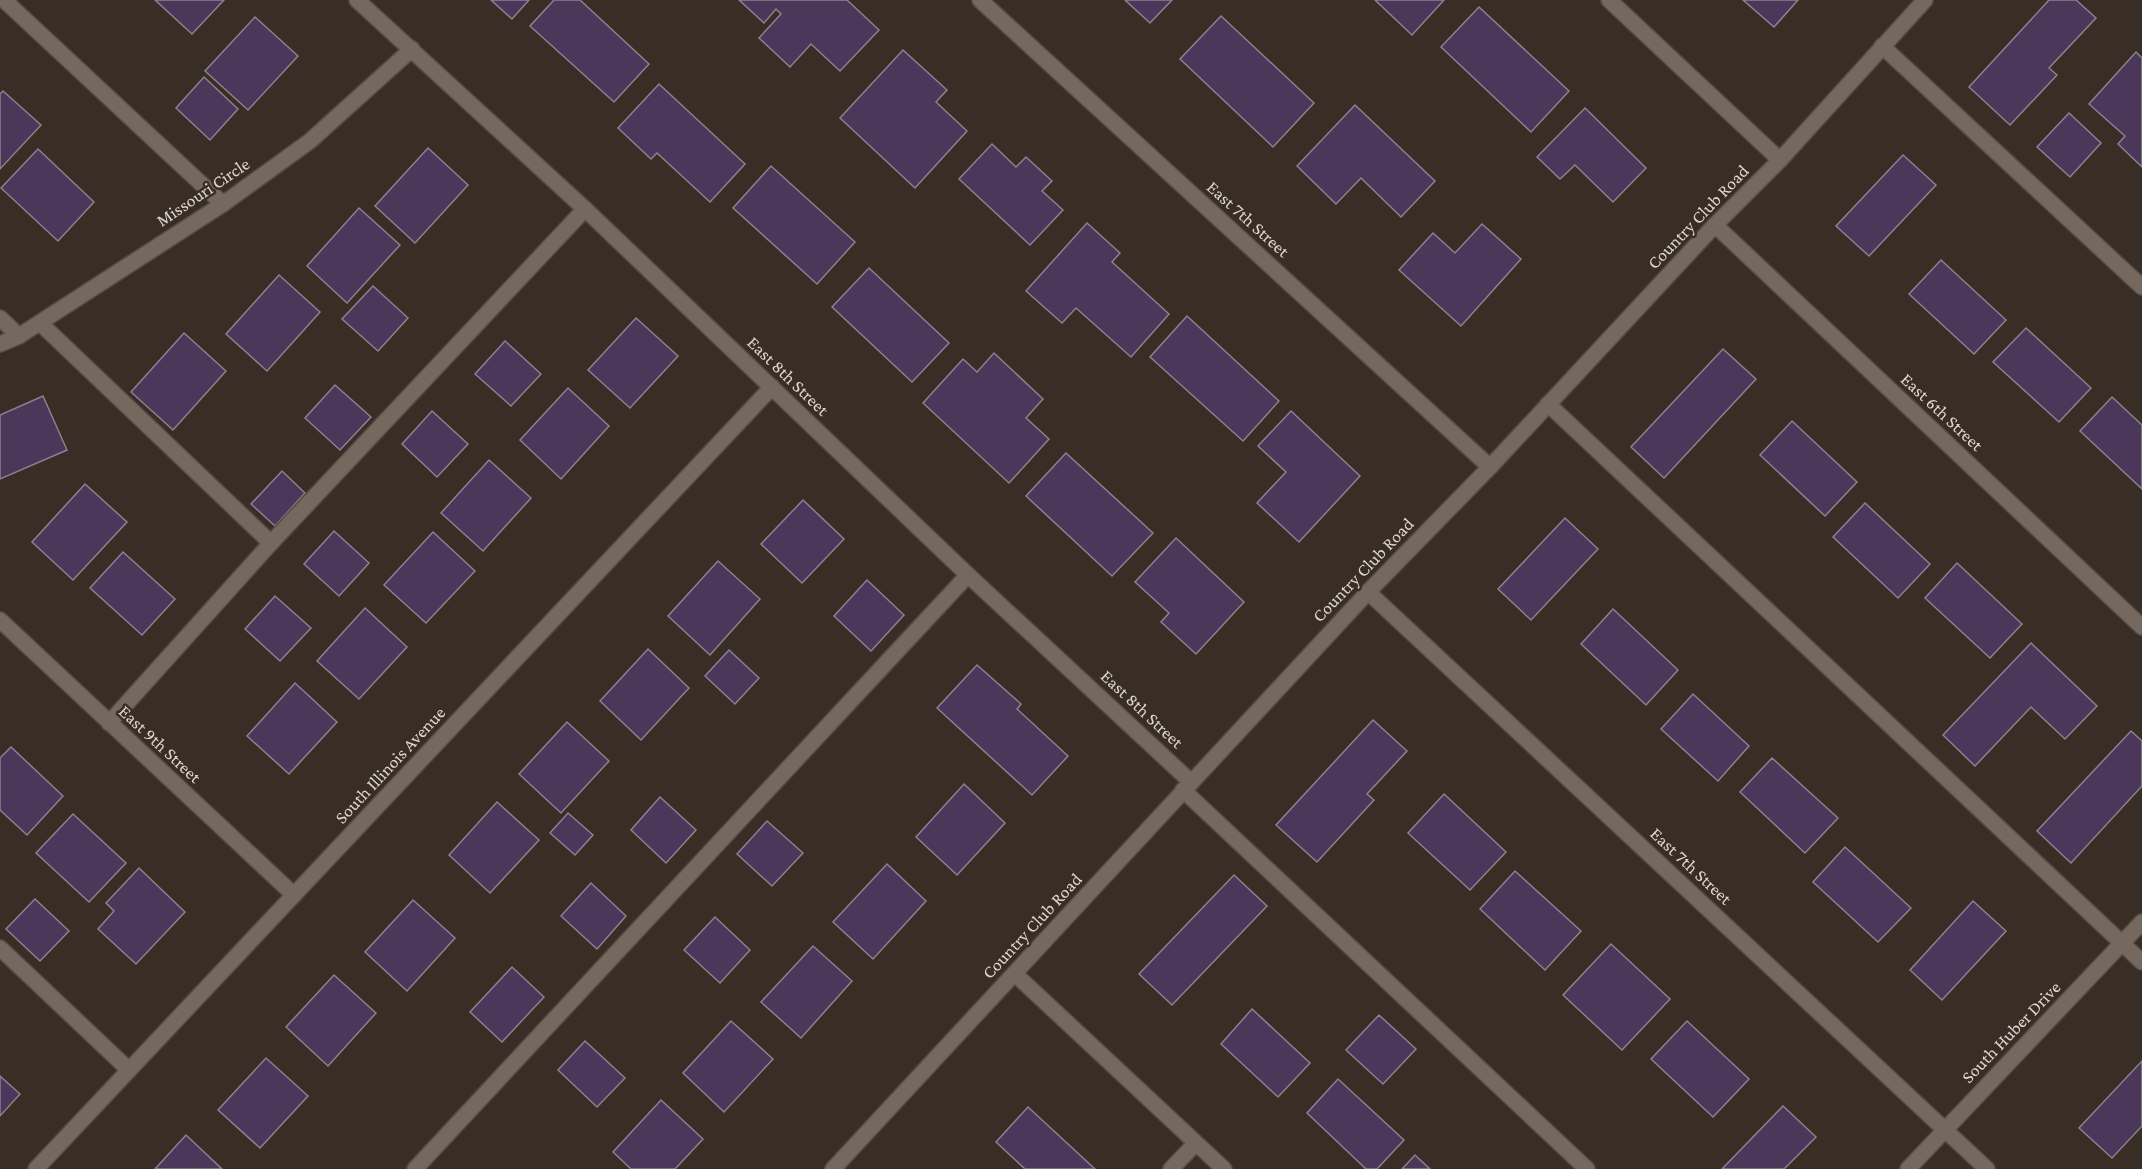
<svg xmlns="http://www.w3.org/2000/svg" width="2142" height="1169" viewBox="0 0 2142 1169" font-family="'Crimson Pro',serif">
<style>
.building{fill:#4a375a;stroke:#898290;stroke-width:1.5}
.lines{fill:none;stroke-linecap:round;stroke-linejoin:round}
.lane-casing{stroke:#554c44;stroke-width:18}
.street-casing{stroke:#554c44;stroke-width:18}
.lane{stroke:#75695f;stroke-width:15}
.street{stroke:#75695f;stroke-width:15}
.labels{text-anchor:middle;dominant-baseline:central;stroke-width:5;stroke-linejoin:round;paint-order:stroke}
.street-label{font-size:18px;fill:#ddd6d0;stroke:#392e25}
</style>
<rect width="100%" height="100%" fill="#392e25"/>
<g class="building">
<polygon points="155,0 224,0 192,34"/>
<polygon points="491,0 529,0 512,19"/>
<polygon points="554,0 580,0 649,64 614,102 530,26"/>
<polygon points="739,0 847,0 879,30 840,71 811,44 790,67 759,38 781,14 776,9 764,23"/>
<polygon points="1125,0 1172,0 1150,23"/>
<polygon points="1375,0 1444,0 1412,35"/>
<polygon points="1743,0 1798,0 1774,27"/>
<polygon points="2049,0 2076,0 2096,18 2049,68 2057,75 2010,125 1969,87"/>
<polygon points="1479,7 1569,91 1531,132 1441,47"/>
<polygon points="1221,16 1314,103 1273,147 1180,59"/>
<polygon points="255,17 298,56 248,110 205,71"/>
<polygon points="903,50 947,90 936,102 967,131 915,188 840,118"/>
<polygon points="2136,52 2142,58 2142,167 2118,144 2125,136 2089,104"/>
<polygon points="204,77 238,109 210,140 176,108"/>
<polygon points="659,84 745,164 710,202 657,153 651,159 618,128"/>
<polygon points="3,91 41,125 0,169 0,94"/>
<polygon points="1355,105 1435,181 1401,217 1361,178 1336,204 1297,166"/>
<polygon points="1585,108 1646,168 1613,202 1575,165 1560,179 1537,157"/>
<polygon points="2069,113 2101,143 2070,177 2037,147"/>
<polygon points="992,144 1016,167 1026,157 1052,181 1042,191 1063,210 1030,245 959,179"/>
<polygon points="428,148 468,185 415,243 375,206"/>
<polygon points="38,149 94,202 58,241 1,188"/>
<polygon points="1903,155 1936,185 1869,256 1836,226"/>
<polygon points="771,166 855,242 817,284 733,208"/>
<polygon points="359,208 400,245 347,303 307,266"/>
<polygon points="1087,223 1120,253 1112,262 1169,314 1131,357 1076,308 1062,323 1026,291"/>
<polygon points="1482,224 1521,259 1461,326 1399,270 1433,233 1455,253"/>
<polygon points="1941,260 2006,320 1974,354 1909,294"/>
<polygon points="869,268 949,343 912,382 832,307"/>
<polygon points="279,275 320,312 267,371 226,334"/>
<polygon points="373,286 408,318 378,351 342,319"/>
<polygon points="1187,316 1279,401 1243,441 1150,357"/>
<polygon points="636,318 678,356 630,408 588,370"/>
<polygon points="2026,328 2091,388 2059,422 1993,362"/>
<polygon points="184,333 226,371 173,430 131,392"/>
<polygon points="505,341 541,374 511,406 475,374"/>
<polygon points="1723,349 1756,379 1664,478 1631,447"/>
<polygon points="994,353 1043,399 1026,418 1049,439 1009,483 923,403 963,359 977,372"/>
<polygon points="335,385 371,417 340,450 305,418"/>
<polygon points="568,388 609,426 561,479 520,440"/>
<polygon points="43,396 67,450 0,479 0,415"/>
<polygon points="2112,397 2142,425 2142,489 2080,431"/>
<polygon points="432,411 468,444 437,477 402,444"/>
<polygon points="1291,411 1360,476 1299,542 1257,503 1286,472 1258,446"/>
<polygon points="1792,421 1857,482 1825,516 1760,455"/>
<polygon points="1066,453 1153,533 1112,576 1026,496"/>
<polygon points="489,460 531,498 483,551 441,513"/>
<polygon points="282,471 305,493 275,526 251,504"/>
<polygon points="85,484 127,522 73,580 32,542"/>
<polygon points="803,500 844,539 802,583 761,544"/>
<polygon points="1865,503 1930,564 1898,598 1833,537"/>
<polygon points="1565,518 1598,549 1531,620 1498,589"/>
<polygon points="334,531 369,563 339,596 304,564"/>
<polygon points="433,532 475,571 426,623 384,585"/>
<polygon points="1176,538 1244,602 1196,654 1161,622 1169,613 1135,582"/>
<polygon points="123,552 175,599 142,635 90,588"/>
<polygon points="718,561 760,599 710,655 668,616"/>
<polygon points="1957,563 2022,624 1990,658 1925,598"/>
<polygon points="867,580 904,615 871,651 834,616"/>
<polygon points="275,596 311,628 280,661 245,629"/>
<polygon points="365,608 407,647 359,699 317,661"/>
<polygon points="1613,609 1678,670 1646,705 1581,644"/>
<polygon points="2031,643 2097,706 2065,739 2031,707 1975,766 1943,735"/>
<polygon points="648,649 689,688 641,740 600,701"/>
<polygon points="729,650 759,678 735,704 705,676"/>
<polygon points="977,665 1021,704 1017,709 1068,756 1032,795 937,708"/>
<polygon points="295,683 337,722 289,774 247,736"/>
<polygon points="1693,694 1749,746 1718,781 1661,729"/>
<polygon points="1373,720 1407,751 1367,794 1374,800 1317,862 1276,825"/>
<polygon points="567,722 609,761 561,813 519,774"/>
<polygon points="2131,731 2142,741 2142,786 2071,863 2037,831"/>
<polygon points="11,747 63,796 27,835 0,810 0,758"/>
<polygon points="1772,758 1838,818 1805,853 1740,792"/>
<polygon points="964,784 1005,823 957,875 916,837"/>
<polygon points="1444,794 1506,852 1470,890 1408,833"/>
<polygon points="660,797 696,830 666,863 631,830"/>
<polygon points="497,802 539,840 490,893 449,855"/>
<polygon points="568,813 593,835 575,855 550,833"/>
<polygon points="73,814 126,863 89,902 36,853"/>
<polygon points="767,821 803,853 772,886 737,854"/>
<polygon points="1845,847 1911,908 1878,942 1813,882"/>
<polygon points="887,864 926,901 873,959 833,922"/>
<polygon points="139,868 185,912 136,964 98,929 114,911 106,903"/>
<polygon points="1515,871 1581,931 1545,970 1480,909"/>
<polygon points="1234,875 1267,906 1172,1005 1139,974"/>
<polygon points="591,883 626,916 597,949 561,916"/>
<polygon points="35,899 69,931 40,961 6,929"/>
<polygon points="413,900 455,938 407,991 365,952"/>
<polygon points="1973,901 2006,931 1942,1000 1910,970"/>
<polygon points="715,917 750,950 720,983 684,950"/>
<polygon points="1611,944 1670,999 1622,1050 1563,995"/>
<polygon points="813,946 852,981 801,1038 761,1002"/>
<polygon points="512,967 544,997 502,1042 470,1012"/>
<polygon points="334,975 376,1013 328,1066 286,1027"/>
<polygon points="1252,1009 1310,1063 1278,1097 1221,1044"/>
<polygon points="1379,1015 1416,1049 1383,1084 1346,1050"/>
<polygon points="731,1021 773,1059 724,1112 683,1073"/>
<polygon points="1687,1021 1749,1079 1713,1117 1651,1059"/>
<polygon points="585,1041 625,1078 597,1107 558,1070"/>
<polygon points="266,1058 308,1096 260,1148 218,1110"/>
<polygon points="2142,1061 2142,1126 2112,1158 2079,1128"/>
<polygon points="0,1076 20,1094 0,1116"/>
<polygon points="1338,1079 1404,1140 1377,1169 1366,1169 1307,1113"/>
<polygon points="661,1100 703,1139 675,1169 631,1169 613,1152"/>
<polygon points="1783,1106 1816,1137 1784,1169 1722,1169"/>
<polygon points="1028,1107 1095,1169 1025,1169 996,1142"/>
<polygon points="186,1135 222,1169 155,1169"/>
<polygon points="1415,1155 1430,1169 1402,1169"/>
</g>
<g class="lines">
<defs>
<g id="lane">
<polyline points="4,0 223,204"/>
<polyline points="1882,46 2142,287"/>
<polyline points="40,323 271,543"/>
<polyline points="1548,404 2142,962"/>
<polyline points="109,723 271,543 585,209"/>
<polyline points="1183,790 1587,1169"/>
<polyline points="0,948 129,1070"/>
<polyline points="415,1169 968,575"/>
<polyline points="1171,1169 1196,1143"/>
</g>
<g id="street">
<polyline points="357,0 585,209 968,575 1191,782"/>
<polyline points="980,0 1490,467"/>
<polyline points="1609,0 1780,160"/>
<polyline points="1715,225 2142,627"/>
<polyline points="0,318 19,336"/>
<polyline points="0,344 19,336 223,204 310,141 412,49"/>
<polyline points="1368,592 1987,1169"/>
<polyline points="0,620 294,895"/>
<polyline points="1015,974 1224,1169"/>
<polyline points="36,1169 772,387"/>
<polyline points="833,1169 1368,592 1490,467 1715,225 1780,160 1925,0"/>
<polyline points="1908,1169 2142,922"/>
</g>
</defs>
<use href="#lane" class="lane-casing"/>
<use href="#street" class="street-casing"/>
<use href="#lane" class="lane"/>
<use href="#street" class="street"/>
</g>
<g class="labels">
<g class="street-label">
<text transform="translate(203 192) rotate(-34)">Missouri Circle</text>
<text transform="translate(1698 217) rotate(-46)">Country Club Road</text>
<text transform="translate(1248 219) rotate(42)">East 7th Street</text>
<text transform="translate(788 376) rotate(44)">East 8th Street</text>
<text transform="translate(1942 412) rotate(43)">East 6th Street</text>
<text transform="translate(1363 570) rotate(-46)">Country Club Road</text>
<text transform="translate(1142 709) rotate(43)">East 8th Street</text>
<text transform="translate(160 744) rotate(43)">East 9th Street</text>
<text transform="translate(390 765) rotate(-47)">South Illinois Avenue</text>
<text transform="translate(1691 866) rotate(43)">East 7th Street</text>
<text transform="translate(1032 926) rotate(-47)">Country Club Road</text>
<text transform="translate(2011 1032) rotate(-46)">South Huber Drive</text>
</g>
</g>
</svg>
